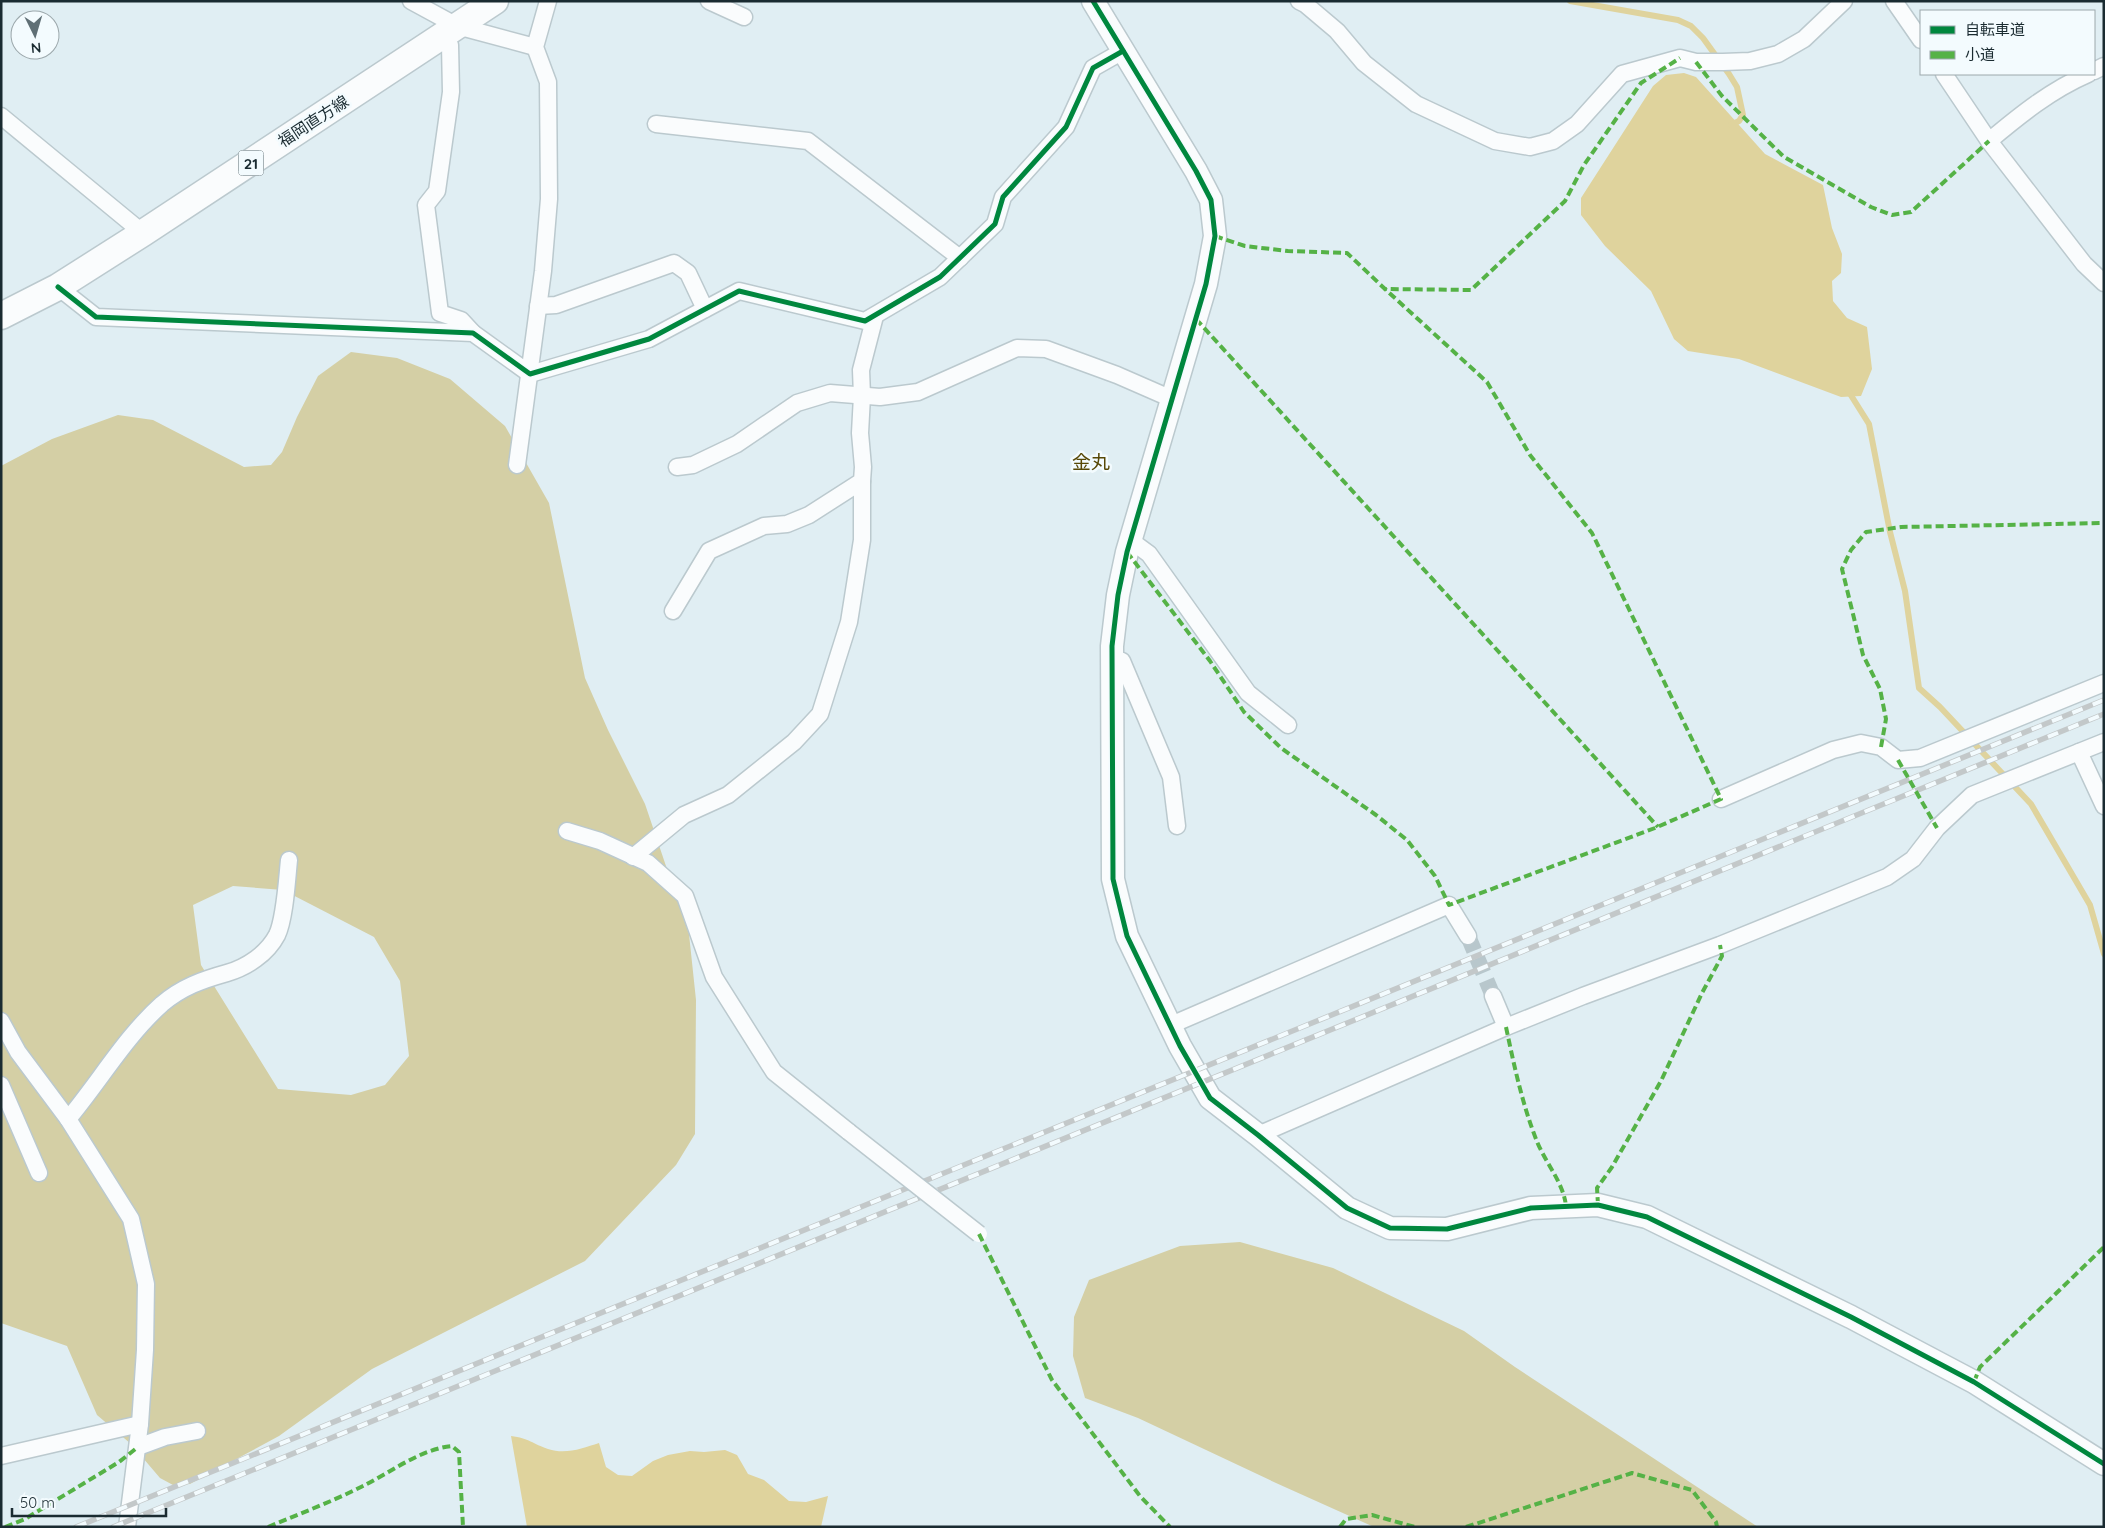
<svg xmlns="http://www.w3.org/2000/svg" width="2105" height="1528" viewBox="0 0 2105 1528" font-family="Quicksand,'Noto Sans JP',sans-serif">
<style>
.forest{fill:#d4cfa5;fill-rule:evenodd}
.water{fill:#dfd39d}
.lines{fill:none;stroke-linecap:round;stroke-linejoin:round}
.stream{stroke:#dfd39d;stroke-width:6}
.street-tunnel{stroke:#b8c7cc;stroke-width:16;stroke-dasharray:16 8;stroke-linecap:butt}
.street-casing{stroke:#bbc9ce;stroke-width:19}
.secondary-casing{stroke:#bbc9ce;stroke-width:25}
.primary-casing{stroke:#bbc9ce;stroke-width:29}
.street{stroke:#fafcfd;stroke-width:16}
.secondary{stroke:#fafcfd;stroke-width:22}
.primary{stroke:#fafcfd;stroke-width:26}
.rail-casing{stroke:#c3c8c9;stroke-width:5.5}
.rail{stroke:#f3fbfe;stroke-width:4;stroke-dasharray:11;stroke-linecap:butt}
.street-bridge-casing{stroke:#bbc9ce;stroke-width:19;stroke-linecap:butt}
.street-bridge{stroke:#fafcfd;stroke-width:16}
.quiet{stroke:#55b246;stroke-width:4;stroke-dasharray:8 4;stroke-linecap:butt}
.cycleway-casing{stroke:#f3fbfe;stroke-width:8}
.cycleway{stroke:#00873e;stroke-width:5}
.labels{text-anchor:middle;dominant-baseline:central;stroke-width:5;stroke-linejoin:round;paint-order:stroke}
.shield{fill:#f3fbfe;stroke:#5b696e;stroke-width:1}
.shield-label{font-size:15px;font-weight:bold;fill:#1a2b31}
.street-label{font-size:16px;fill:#1a2b31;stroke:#f3fbfe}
.quarter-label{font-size:19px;fill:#574806;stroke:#f3fbfe}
</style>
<rect width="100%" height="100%" fill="#e0eef3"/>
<g class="forest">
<path d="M351 352 397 358 450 379 505 426 549 503 585 678 608 730 645 804 689 934 696 1000 695 1134 676 1165 585 1261 372 1369 279 1436 190 1484 173 1485 160 1478 131 1444 97 1415 67 1346 1 1323V466L52 439 118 415 153 420 244 467 271 465 282 452 297 417 318 376ZM233 886 283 890 374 937 400 981 409 1056 385 1085 351 1095 278 1089 201 965 193 905Z"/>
<polygon points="1240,1242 1333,1268 1464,1331 1515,1367 1758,1527 1374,1527 1276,1483 1138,1418 1085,1398 1073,1356 1074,1317 1089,1280 1180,1246"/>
</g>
<g class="water">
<polygon points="1684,73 1696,77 1765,154 1823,185 1832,228 1842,254 1841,273 1832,281 1833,301 1847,318 1867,327 1872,369 1861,396 1841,397 1739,359 1688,351 1674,339 1651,291 1605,246 1581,215 1581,198 1653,86 1666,75"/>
<path d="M511 1436C529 1438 533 1444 548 1449 566 1455 583 1448 599 1443L606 1467 618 1475 632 1476 653 1461 668 1455 690 1451 704 1452 725 1450 737 1455 748 1474 764 1480 789 1501 806 1502 828 1496 821 1527H527Z"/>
</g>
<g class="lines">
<g class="stream">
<polyline points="1570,1 1678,20 1691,26 1703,38 1729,74 1737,87 1743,115 1739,121 1731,125"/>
<polyline points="1847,389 1869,424 1890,532 1905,591 1919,688 1940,707 2031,804 2090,905 2104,954"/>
</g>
<polyline class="street-tunnel" points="1468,936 1493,996"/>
<defs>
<g id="street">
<polyline points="411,1 457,26 535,47"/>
<polyline points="709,1 744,17"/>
<polyline points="1299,1 1305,4 1337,31 1364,63 1416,104 1495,141 1530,147 1553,141 1577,124 1622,74 1680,58 1696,62 1723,62 1750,61 1778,54 1804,39 1844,1"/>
<polyline points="1894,1 1921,40"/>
<polyline points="444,35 450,45 451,92 437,191 426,205 440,313 461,320 473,333"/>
<polyline points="2094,71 2104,66"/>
<polyline points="1944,74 1989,141 2084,264 2104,283"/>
<polyline points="1,116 143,233"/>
<polyline points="656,124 808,141 960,258"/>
<path d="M1989 141C2020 115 2051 90 2088 74"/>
<polyline points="58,287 96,317 473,333 530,374 649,339 739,291 865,321 940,277 995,224 1003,197 1066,127 1093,68 1123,51"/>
<polyline points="538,306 556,305 674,263 688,273 705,309"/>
<polyline points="517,465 543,271 549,199 548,82 535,47 548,1"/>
<polyline points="677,467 693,465 737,444 797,403 830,393 880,397 918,392 1017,348 1046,349 1117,375 1172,399"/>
<polyline points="1130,540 1149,554 1248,693 1288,725"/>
<polyline points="673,611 709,551 764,526 787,524 809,515 862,481 863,467 860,433 862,396 861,370 875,316"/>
<polyline points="1112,658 1122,661 1171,777 1177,826"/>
<polyline points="2079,752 2104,806"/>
<polyline points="1721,799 1833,750 1861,743 1881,747 1898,760 1920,758 2104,683"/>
<polyline points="567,831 600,841 648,863 685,896 714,977 774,1072 849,1132"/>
<polyline points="633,857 684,815 728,795 794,742 820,714 849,622 862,540 862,481"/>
<polyline points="1493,996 1506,1027"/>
<polyline points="1,1021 18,1052 68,1119 131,1219 146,1284 145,1350 140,1424 127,1527"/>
<polyline points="1171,1025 1449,905 1468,936"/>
<polyline points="1,1085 39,1173"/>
<path d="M68 1119C100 1081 125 1037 162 1004 182 987 202 980 227 973 247 967 267 954 277 935 285 918 287 879 289 860"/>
<polyline points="1258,1135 1506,1027 1583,996 1720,945 1887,877 1913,859 1937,828 1972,795 2104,742"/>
<polyline points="138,1447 165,1437 197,1431"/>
<polyline points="1,1456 140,1424"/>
</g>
<polyline id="secondary" points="1093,1 1196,171 1211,200 1215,236 1206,284 1127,552 1118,595 1112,646 1113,879 1127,936 1180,1046 1210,1098 1258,1135 1347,1208 1390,1228 1447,1229 1531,1208 1598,1205 1647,1217 1851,1317 1974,1382 2104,1464"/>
<polyline id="primary" points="1,316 58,287 143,233 495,1"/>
</defs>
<use href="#street" class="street-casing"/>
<use href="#secondary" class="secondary-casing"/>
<use href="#primary" class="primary-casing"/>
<use href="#street" class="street"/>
<use href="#secondary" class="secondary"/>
<use href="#primary" class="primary"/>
<defs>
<g id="rail">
<polyline points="76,1527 2104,700"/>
<polyline points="113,1527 2104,714"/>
</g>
</defs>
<use href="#rail" class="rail-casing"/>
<use href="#rail" class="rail"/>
<defs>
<polyline id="street-bridge" points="849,1132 979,1234"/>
</defs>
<use href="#street-bridge" class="street-bridge-casing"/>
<use href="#street-bridge" class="street-bridge"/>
<g class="quiet">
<polyline points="1696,62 1722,96 1784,157 1871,207 1892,215 1911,212 1989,141"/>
<polyline points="1215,236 1245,246 1288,251 1347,253 1385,289 1471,290 1565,201 1584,165 1641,83 1680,58"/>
<polyline points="1196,319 1658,827"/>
<polyline points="1127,552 1210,661 1244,712 1281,748 1376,815 1407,840 1435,876 1449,905 1655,828 1721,799 1592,533 1530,455 1487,382 1385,289"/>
<polyline points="1881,747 1886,719 1880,689 1863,655 1842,569 1851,550 1866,532 1901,527 2104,523"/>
<polyline points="1898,760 1937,828"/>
<path d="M1506 1027C1514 1065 1522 1103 1536 1139 1545 1163 1563 1181 1566 1206"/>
<polyline points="1598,1205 1597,1188 1612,1167 1661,1081 1702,993 1722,956 1720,945"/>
<polyline points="979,1234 1052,1380 1140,1496 1170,1527"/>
<polyline points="1974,1382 1980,1367 2104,1247"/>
<polyline points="5,1527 25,1519 119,1462 138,1447"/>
<path d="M268 1527C299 1514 331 1502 361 1487 390 1473 420 1449 452 1446L459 1452 463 1527"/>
<polyline points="1340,1527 1346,1519 1372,1515 1415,1527"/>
<polyline points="1466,1527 1632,1473 1692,1490 1716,1522 1717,1527"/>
</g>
<defs>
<g id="cycleway">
<polyline points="1093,1 1196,171 1211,200 1215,236 1206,284 1127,552 1118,595 1112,646 1113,879 1127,936 1180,1046 1210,1098 1258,1135 1347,1208 1390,1228 1447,1229 1531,1208 1598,1205 1647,1217 1851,1317 1974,1382 2104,1464"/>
<polyline points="58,287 96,317 473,333 530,374 649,339 739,291 865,321 940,277 995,224 1003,197 1066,127 1093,68 1123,51"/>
</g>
</defs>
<use href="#cycleway" class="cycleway-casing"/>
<use href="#cycleway" class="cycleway"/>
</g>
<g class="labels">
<rect class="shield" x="238.5" y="150.5" width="25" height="25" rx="4"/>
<g class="shield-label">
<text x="251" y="163">21</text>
</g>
<g class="street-label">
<text transform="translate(313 121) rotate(-33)">福岡直方線</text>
</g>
<g class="quarter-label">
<text x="1091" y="462">金丸</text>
</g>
</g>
<rect width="2105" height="1528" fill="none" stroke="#1a2b31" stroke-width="5"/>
<rect x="1920" y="10" width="175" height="65" fill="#f3fbfe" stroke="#9ca8ac"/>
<rect x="1930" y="26" width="25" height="8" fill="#00873e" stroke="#9ca8ac"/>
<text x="1965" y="35" font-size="15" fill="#1a2b31">自転車道</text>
<rect x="1930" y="51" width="25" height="8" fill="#55b246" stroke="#9ca8ac"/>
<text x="1965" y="60" font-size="15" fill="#1a2b31">小道</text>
<g transform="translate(35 35) rotate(175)"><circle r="24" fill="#f3fbfe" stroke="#9ca8ac"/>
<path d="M0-4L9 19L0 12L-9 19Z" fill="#5f6f75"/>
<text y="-8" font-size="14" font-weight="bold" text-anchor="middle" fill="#1a2b31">N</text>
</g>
<path d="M12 1508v8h154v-8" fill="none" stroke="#1a2b31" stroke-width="2.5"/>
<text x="20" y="1508" font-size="15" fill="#1a2b31" stroke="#f3fbfe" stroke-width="4" paint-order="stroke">50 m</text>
</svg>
